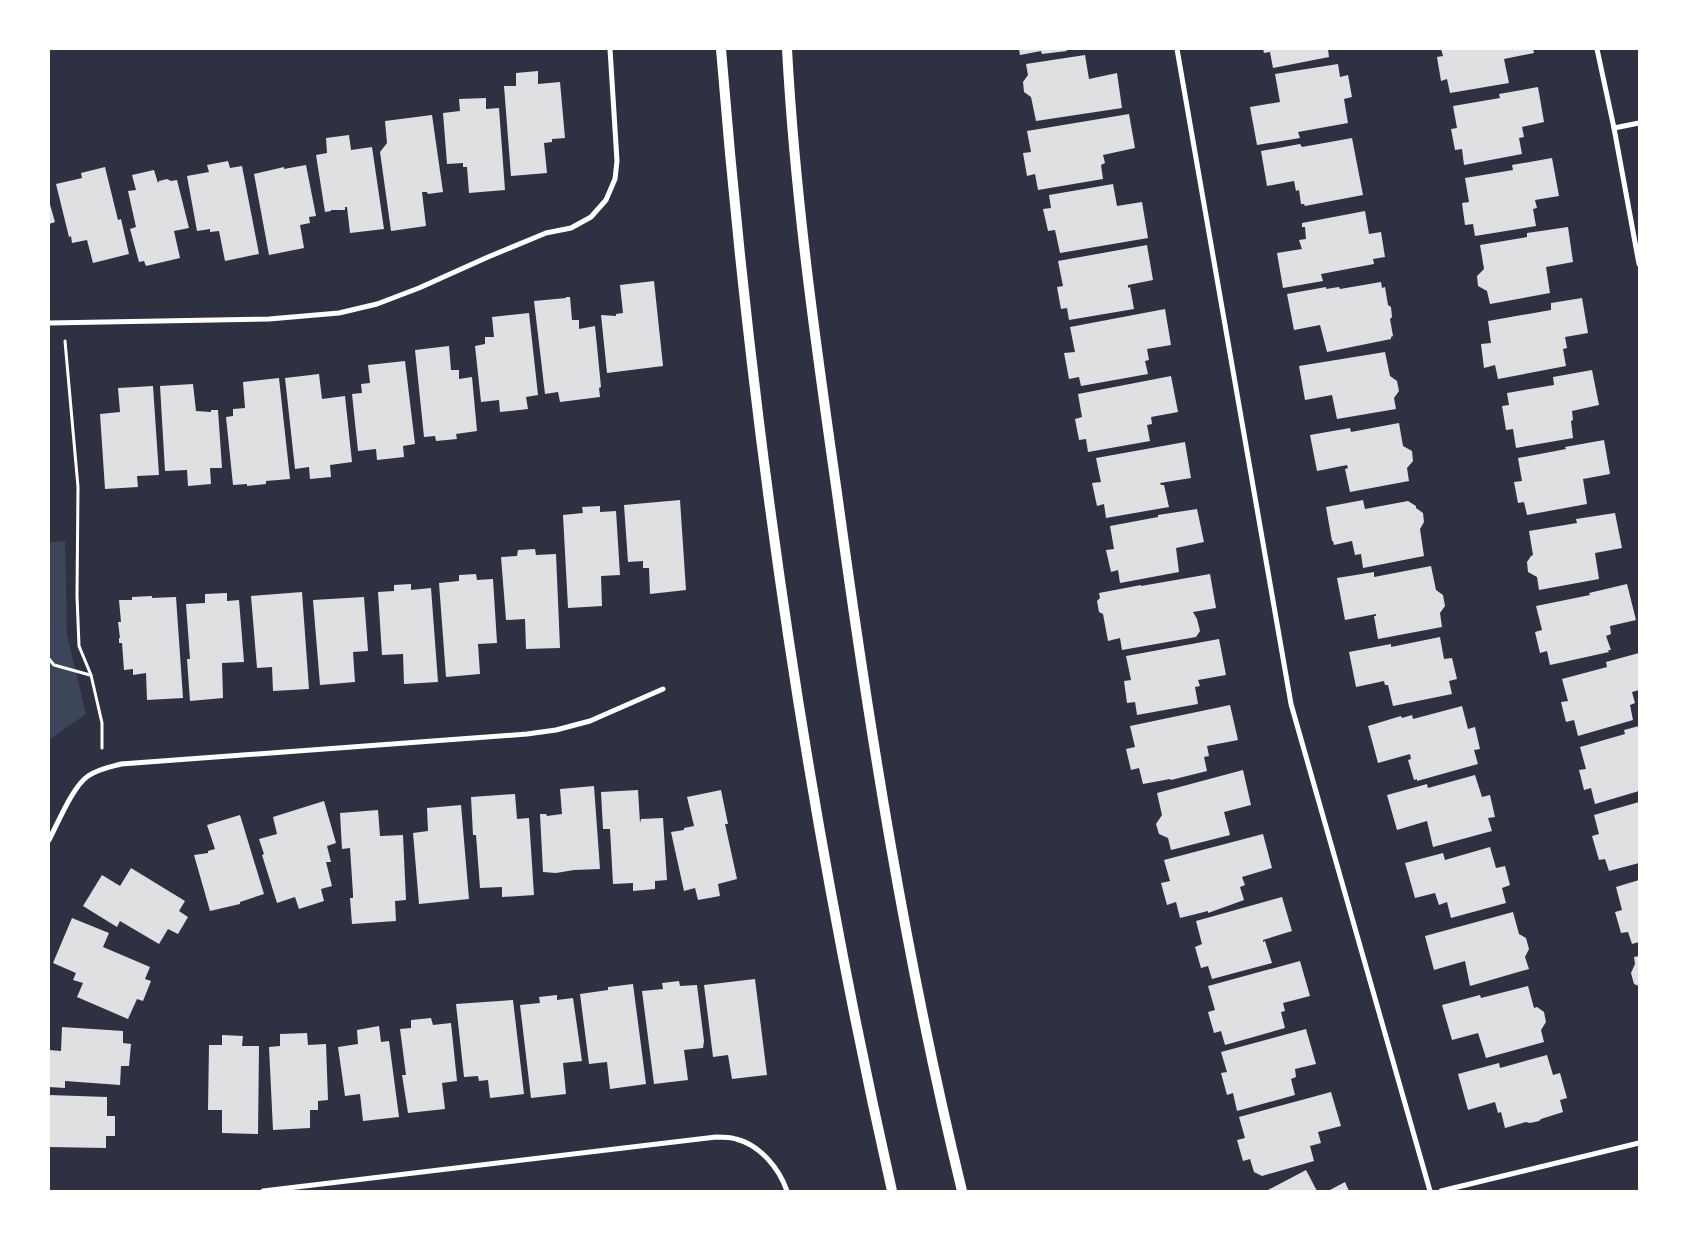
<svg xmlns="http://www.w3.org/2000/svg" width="1688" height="1240" viewBox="0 0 1688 1240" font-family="Karla,sans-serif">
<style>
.green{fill:#3c4559}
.building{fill:#e0e0e3}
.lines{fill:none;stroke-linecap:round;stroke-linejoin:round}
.path{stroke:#fff;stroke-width:3}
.minor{stroke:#fff;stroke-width:5}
.secondary{stroke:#fff;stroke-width:10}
</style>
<rect width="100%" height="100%" fill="#2d3142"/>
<polygon class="green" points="65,541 67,635 86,714 49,740 49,542"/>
<g class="building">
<polygon points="1019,49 1066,49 1067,51 1042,54 1041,51 1020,55"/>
<polygon points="1263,49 1328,49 1329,57 1273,68 1270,52 1264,53"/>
<polygon points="1441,49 1533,49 1534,53 1504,59 1509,83 1450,93 1447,79 1441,81 1437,57 1443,56"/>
<polygon points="1085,55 1089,79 1117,73 1122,108 1036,121 1031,97 1024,92 1023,82 1028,75 1026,64"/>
<polygon points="1338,64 1340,77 1348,75 1352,97 1344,99 1348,123 1298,132 1300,138 1257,145 1250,107 1280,102 1275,74"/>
<polygon points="538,71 538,84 560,82 565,138 552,139 552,142 544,143 547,173 511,176 504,86 516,86 516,73"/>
<polygon points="1538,87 1544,122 1522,127 1524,137 1519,138 1522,154 1464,165 1462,149 1455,150 1451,129 1457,128 1453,106 1500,98 1499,94"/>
<polygon points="486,98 486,109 499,108 505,190 469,193 467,167 463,167 463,163 447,164 443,113 460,111 459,99"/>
<polygon points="1129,114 1135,148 1103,155 1105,163 1101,165 1103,179 1038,190 1035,174 1027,176 1023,153 1031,152 1027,131"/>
<polygon points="432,115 443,192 428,194 427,192 422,192 426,226 391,231 380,152 387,143 385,121"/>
<polygon points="349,135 351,150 372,147 384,229 350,233 347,207 345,207 345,210 331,210 331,211 325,212 316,155 327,153 326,138"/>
<polygon points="1352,138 1363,195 1305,206 1304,204 1301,204 1299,190 1296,191 1294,181 1267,186 1261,151 1300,144 1302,147"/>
<polygon points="1552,158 1559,196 1535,200 1537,208 1533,209 1536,226 1475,236 1473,224 1465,225 1462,203 1469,202 1465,178 1513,170 1512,165"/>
<polygon points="228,161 230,168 242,166 259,254 225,261 219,231 210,232 210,229 197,231 187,176 209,172 207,165"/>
<polygon points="306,165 316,216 309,217 310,223 300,225 304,248 269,255 254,174 284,167 284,169"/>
<polygon points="105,167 118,220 121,219 129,254 93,263 87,240 72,243 71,236 69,237 56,184 82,178 81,173"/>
<polygon points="154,170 158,183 159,181 167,179 171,181 177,180 189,228 174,231 180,258 146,266 144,261 139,262 130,229 136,227 128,191 136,190 132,175"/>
<polygon points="1113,184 1117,206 1142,202 1148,238 1060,253 1055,230 1048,231 1043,209 1051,208 1049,195"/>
<polygon points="49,201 55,222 49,224"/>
<polygon points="1365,211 1369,234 1381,232 1385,257 1373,259 1374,264 1321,274 1323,281 1283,288 1277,253 1302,249 1299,240 1306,239 1305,227 1302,227 1302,223"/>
<polygon points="1568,227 1573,262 1546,267 1550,293 1490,304 1487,291 1478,286 1477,276 1484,269 1480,245 1527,237 1527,233"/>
<polygon points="1147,245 1153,280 1128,285 1128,288 1130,287 1134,309 1069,320 1067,308 1061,309 1057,287 1063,286 1058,261"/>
<polygon points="654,281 663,366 607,373 601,315 616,316 616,314 623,313 620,285"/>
<polygon points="1381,282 1382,288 1385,287 1388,305 1391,307 1392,317 1390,319 1393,336 1391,337 1391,339 1327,352 1320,325 1294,330 1287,294 1326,287 1326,289 1339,287 1340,289"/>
<polygon points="566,297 570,297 572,320 579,320 579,329 595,326 601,387 599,388 600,397 560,402 558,392 545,394 534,301 566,298"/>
<polygon points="1582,298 1588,333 1565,337 1567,348 1563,349 1566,366 1498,379 1495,365 1484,368 1481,344 1491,343 1488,321 1551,310 1551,303"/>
<polygon points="1165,309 1171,345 1147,349 1149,360 1145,361 1148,374 1081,386 1079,377 1069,379 1064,353 1075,352 1070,327"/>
<polygon points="529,313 538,395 526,397 528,409 500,412 499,400 481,402 475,346 485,344 485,337 494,337 492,317"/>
<polygon points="449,346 451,370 459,370 459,379 472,377 477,431 456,434 457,439 436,441 435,436 424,437 415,350"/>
<polygon points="1385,352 1390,376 1397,381 1399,391 1394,398 1396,409 1337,419 1332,395 1305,400 1299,366"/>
<polygon points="405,361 415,444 403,446 404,457 377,460 376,449 358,451 352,394 362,393 361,384 370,383 368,365"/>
<polygon points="1592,370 1599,405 1572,411 1573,420 1571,421 1573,438 1516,448 1513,429 1506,430 1502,406 1509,405 1507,393 1554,385 1553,377"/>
<polygon points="319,374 322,399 345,396 352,462 330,465 331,477 310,479 309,467 295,469 285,378"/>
<polygon points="1171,376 1178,412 1151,417 1152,424 1147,425 1150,441 1088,452 1086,439 1079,440 1075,419 1082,417 1078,394"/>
<polygon points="279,378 290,479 266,481 266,484 247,486 247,484 233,485 226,417 233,416 233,409 245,408 243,382"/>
<polygon points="193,384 196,411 211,412 211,410 218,410 222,468 210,468 211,484 188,486 187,470 165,471 160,386"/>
<polygon points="153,386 159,475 137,476 138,487 105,489 100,414 120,412 118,388"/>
<polygon points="1399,423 1403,446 1412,451 1413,461 1407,468 1409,481 1350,492 1345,469 1348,468 1347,465 1317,471 1310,435 1350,428 1351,432"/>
<polygon points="1604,440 1610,474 1583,479 1587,504 1527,515 1524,502 1518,503 1514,482 1522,481 1518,458 1566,449 1565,447"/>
<polygon points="1185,442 1191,478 1160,483 1161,485 1164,485 1169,507 1106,518 1104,504 1097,506 1092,483 1101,482 1096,458"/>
<polygon points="680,500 686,590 650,594 649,568 643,568 643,561 628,562 624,505"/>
<polygon points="1363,500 1365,509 1408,501 1416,506 1416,508 1423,513 1424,522 1420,529 1424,556 1363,568 1361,554 1355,555 1352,541 1334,545 1333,541 1332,541 1326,507"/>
<polygon points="600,506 600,512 616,511 620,575 601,576 602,606 568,608 563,515 583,513 582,507"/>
<polygon points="1197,509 1204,542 1176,548 1179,572 1120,583 1118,570 1111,572 1106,550 1114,549 1110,526 1158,517 1158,515"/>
<polygon points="1615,513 1622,548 1595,553 1599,579 1539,590 1537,577 1528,572 1527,562 1531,556 1533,555 1529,531 1577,523 1576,519"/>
<polygon points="535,549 536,555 556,554 560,648 526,649 525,619 506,620 501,557 517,556 518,550"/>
<polygon points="1431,566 1436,590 1443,595 1445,606 1440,613 1442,627 1378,639 1374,616 1376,616 1376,614 1345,620 1337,578 1374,572 1374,577"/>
<polygon points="476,574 477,580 493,579 497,643 478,644 480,674 446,677 439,583 459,581 459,575"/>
<polygon points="1210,574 1216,608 1193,612 1197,619 1200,631 1196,637 1122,650 1120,638 1108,641 1103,614 1099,612 1097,601 1100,598 1099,593 1141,585 1141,586"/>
<polygon points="411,584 411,590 431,588 438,682 404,684 403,654 382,655 378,592 394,591 394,585"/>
<polygon points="1627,584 1636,620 1610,626 1611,634 1606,636 1611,650 1608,650 1609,652 1550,665 1547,651 1540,653 1535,632 1542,630 1536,606 1590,595 1589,593"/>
<polygon points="302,592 309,689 273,691 272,667 257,668 251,596"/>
<polygon points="227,593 227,601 239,600 244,662 222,663 223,698 190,701 187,659 190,659 186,604 205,603 205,594"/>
<polygon points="152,596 152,598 176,597 183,698 147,700 146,673 133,675 133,669 124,670 122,643 119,643 119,638 120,638 118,622 121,622 119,600 132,600 132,597"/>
<polygon points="364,597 368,651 353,652 355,682 320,685 313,600"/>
<polygon points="1440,637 1444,659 1452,658 1457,679 1449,681 1452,694 1393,706 1388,685 1385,685 1384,681 1356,687 1349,652 1391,644 1391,647"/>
<polygon points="1219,639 1226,675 1198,680 1200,686 1195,687 1198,704 1137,715 1135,702 1127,703 1124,681 1131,680 1126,656"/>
<polygon points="1639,653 1639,690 1632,692 1635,703 1630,705 1633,720 1578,736 1574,720 1566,722 1561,702 1568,701 1562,679 1607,667 1606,662"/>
<polygon points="1230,705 1238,740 1207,746 1209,756 1204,757 1207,771 1171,780 1170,779 1143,784 1139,768 1131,770 1126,749 1135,747 1130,726"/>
<polygon points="1462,706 1468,729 1475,727 1480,749 1474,750 1478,764 1417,781 1417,779 1414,780 1408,760 1411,759 1410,754 1378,763 1368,726 1401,716 1402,718 1412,715 1413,719"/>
<polygon points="1639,726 1639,791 1595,804 1591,788 1584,790 1579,770 1586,769 1580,747 1625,734 1624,730"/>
<polygon points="1243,770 1251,805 1224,812 1230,835 1171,850 1168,838 1159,834 1156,824 1162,815 1157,793"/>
<polygon points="1475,775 1482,797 1490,795 1495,817 1488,818 1492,831 1433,847 1427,821 1397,830 1387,795 1427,784 1428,788"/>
<polygon points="594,786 600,869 574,870 556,873 543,872 540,814 546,814 547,816 562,814 560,789"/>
<polygon points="638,790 640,823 641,819 663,818 667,880 655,881 655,889 633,891 633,883 613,884 610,829 603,829 601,792"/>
<polygon points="721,790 728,824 725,824 737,879 718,884 720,896 698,900 695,888 684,891 671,832 684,830 684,828 694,826 687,797"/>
<polygon points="515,794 517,819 529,818 534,895 502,897 502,887 480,888 476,835 473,835 471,797"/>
<polygon points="324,801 336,843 327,846 331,862 326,862 332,886 321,889 324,901 299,909 295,897 277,903 262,855 264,854 259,839 277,834 273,817"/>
<polygon points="1639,802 1639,863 1609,871 1605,859 1599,860 1592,836 1599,834 1594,815"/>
<polygon points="461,805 469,899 419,904 413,833 428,831 427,808"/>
<polygon points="378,810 380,836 403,835 406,900 395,901 396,921 352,924 350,898 353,898 353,894 350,848 342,849 340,813"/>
<polygon points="240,815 264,894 240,902 240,904 210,911 194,855 208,853 208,851 215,849 207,825"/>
<polygon points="1263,834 1272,868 1242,877 1245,885 1240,887 1244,900 1208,913 1208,911 1180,918 1176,902 1167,905 1161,883 1170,881 1164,860"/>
<polygon points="1490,847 1496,868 1505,866 1510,885 1502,888 1506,903 1451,918 1447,902 1439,905 1435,893 1415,898 1405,863 1443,853 1445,860"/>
<polygon points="131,868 185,901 179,911 188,917 178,934 168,929 159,944 120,921 117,927 83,906 102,875 120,886"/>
<polygon points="1639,880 1639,942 1632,944 1628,932 1621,933 1615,912 1622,910 1616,887"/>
<polygon points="1282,897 1292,931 1263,940 1263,942 1265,941 1272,963 1212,979 1208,966 1201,968 1195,947 1202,944 1196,921"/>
<polygon points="1513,912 1519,934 1526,938 1529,949 1525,957 1529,969 1470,986 1465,961 1434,970 1425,936"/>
<polygon points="72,918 109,933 103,947 150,967 145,979 151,981 143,1001 137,999 128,1019 77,997 83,983 73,980 76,973 53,963"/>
<polygon points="1639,956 1639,986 1634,984 1631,973 1635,964 1634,957"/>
<polygon points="1300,961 1310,996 1283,1003 1285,1011 1281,1012 1285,1028 1225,1045 1221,1031 1214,1033 1208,1012 1215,1010 1208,986"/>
<polygon points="755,979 767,1075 732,1079 728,1055 713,1057 704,985"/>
<polygon points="679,981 680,986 697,985 704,1041 703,1048 684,1050 688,1080 654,1084 642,991 663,989 662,983"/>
<polygon points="633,984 646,1084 610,1089 607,1062 589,1064 580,994 608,990 608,987"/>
<polygon points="1528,986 1534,1008 1537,1007 1544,1012 1546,1022 1541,1030 1544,1042 1486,1058 1478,1033 1452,1040 1442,1005 1480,995 1481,998"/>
<polygon points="557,995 557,1000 573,998 582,1061 563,1063 566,1094 531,1098 520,1005 540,1003 539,997"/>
<polygon points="513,1000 524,1094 490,1098 488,1080 479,1081 478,1076 464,1077 456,1004"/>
<polygon points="431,1018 433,1025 451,1023 457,1081 442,1083 445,1109 408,1113 402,1075 406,1075 400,1029 411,1028 411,1020"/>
<polygon points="379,1026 381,1042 389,1041 399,1117 363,1121 360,1094 345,1096 338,1047 358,1044 357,1030"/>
<polygon points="62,1027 123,1031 123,1043 131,1044 129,1066 121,1066 120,1085 65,1081 65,1088 49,1087 49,1050 61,1051"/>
<polygon points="1306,1029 1316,1064 1295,1069 1296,1077 1291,1079 1295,1095 1237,1111 1233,1093 1227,1095 1221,1073 1227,1072 1221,1052"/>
<polygon points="307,1033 308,1045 326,1044 328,1100 318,1101 318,1110 310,1110 310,1128 273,1130 269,1047 280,1046 280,1034"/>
<polygon points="222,1035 243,1036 242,1046 259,1046 258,1134 222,1133 222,1110 208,1110 209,1045 222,1045"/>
<polygon points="1547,1055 1553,1075 1560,1073 1567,1098 1560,1100 1563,1112 1541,1119 1539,1121 1530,1123 1526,1122 1505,1128 1501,1112 1498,1113 1495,1102 1468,1110 1458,1074 1499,1063 1500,1068"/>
<polygon points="1331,1092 1341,1126 1318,1132 1321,1143 1310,1146 1314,1161 1262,1176 1254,1172 1250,1159 1243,1161 1237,1140 1245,1138 1239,1117"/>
<polygon points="49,1095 107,1097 107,1116 115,1116 115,1136 106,1136 106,1148 49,1147"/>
<polygon points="1306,1170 1317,1191 1266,1191"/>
<polygon points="1345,1182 1349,1191 1328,1191"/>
</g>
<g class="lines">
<g class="path">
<polyline points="65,341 78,487 77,596 79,646 91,675 102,723 102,748"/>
<polyline points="49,659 54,665 90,675"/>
</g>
<g class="minor">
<polyline points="1177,49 1291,704 1430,1191"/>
<polyline points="1597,49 1614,128 1639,264"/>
<polyline points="1614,128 1639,123"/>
<polyline points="49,323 269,319 339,313 377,304 419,288 488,257 546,233 571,228 591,217 606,200 615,179 617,161 610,49"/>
<path d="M49 840C58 823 73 786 88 776 98 769 110 767 121 764L527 734 556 730 590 721 663 689"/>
<path d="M263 1191 716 1137C723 1137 730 1137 736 1139 760 1145 779 1168 787 1191"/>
<polyline points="1441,1191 1639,1143"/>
</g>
<g class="secondary">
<path d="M721 49C752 433 807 815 892 1191"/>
<path d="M787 49C795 198 816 346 837 493 869 728 906 961 962 1191"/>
</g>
</g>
<rect width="1688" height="1240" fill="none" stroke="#ffffff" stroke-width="100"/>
</svg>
